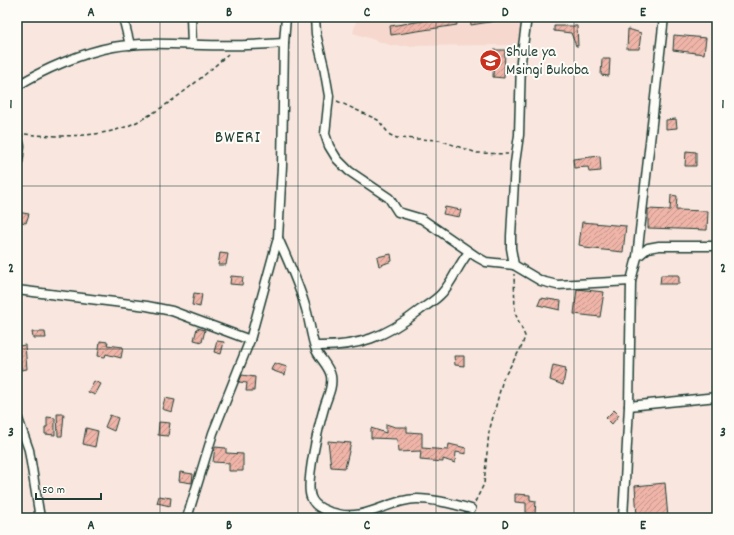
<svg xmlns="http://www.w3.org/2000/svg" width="734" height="535" viewBox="0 0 734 535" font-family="Dekko,sans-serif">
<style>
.built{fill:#f6d8ce}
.building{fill:url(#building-hatch);stroke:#1f3d34}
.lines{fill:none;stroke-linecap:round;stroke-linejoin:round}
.street-casing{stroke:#1f3d34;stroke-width:11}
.path{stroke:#1f3d34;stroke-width:1.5;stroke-dasharray:4 3;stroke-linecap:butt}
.street{stroke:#fdfcf7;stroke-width:8}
.grid{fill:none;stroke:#1f3d34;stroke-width:1;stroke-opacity:0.55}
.labels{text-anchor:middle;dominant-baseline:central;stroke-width:4;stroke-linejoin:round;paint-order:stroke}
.poi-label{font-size:16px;fill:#1f3d34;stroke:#fdfcf7;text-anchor:start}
.quarter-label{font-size:18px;letter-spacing:1px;fill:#1f3d34;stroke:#fdfcf7}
.neatline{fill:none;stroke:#1f3d34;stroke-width:1.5}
.grid-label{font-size:13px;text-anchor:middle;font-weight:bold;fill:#1f3d34}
</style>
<defs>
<pattern id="building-hatch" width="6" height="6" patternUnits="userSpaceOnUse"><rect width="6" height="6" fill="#efb5a8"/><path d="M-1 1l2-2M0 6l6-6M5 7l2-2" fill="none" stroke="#c1948a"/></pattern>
</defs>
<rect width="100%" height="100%" fill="#f9e7df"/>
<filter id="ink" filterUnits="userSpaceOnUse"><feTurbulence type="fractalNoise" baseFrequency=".025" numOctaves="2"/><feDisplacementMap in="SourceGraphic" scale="8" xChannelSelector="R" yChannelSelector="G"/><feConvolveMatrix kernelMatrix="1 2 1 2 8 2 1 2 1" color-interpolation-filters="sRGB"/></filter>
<g filter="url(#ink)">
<polygon class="built" points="357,17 524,17 523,45 393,46 353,33"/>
<g class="building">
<polygon points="449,17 456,17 457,25 391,35 390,26"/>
<polygon points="470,17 495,17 495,21 471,25"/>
<polygon points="554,26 577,26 578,46 576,46 571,33 554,31"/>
<polygon points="628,29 641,33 639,49 627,49"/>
<polygon points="674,35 706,38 704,54 673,50"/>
<polygon points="494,50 505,50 504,78 493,77"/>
<polygon points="602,59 610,59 609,76 601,75"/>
<polygon points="676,119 677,128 666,129 666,120"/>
<polygon points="686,151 696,152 696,166 685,166"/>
<polygon points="600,156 601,171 589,172 588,167 574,168 573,159"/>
<polygon points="671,195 677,196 676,210 708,211 707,230 648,228 648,209 670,210"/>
<polygon points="445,207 461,210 459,217 443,214"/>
<polygon points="17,212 29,214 26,223 17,221"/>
<polygon points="582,222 626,226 623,252 584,248 584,246 579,245"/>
<polygon points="220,253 228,254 226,265 218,265"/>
<polygon points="391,254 392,261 379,266 377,257"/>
<polygon points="661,275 679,275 679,284 660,284"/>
<polygon points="231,276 243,277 242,285 230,284"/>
<polygon points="577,289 604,292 600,317 574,314"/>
<polygon points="194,293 202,294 200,307 192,305"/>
<polygon points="541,298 561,301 560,310 538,305"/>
<polygon points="197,328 205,330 202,342 194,340"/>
<polygon points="32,332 45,332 46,338 33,338"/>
<polygon points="100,341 108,342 107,345 123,347 121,358 106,354 105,357 98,356"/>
<polygon points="217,341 224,342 221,354 214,352"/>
<polygon points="25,345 27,369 21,370 19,346"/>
<polygon points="454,356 464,356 464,366 455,365"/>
<polygon points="274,363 287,367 285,375 271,370"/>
<polygon points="553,365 566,368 563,385 550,380"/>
<polygon points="242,375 255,377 254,391 246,391 247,383 239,382"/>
<polygon points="94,381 101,384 95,395 88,392"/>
<polygon points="165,398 175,400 172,412 162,409"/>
<polygon points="614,410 619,415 612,424 606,418"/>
<polygon points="57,414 64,414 62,436 58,436"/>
<polygon points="110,415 118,418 114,431 105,427"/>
<polygon points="47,417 55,418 55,435 45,434 45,427 47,427"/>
<polygon points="159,422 170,423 168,436 158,435"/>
<polygon points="386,424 395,427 407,427 407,432 422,433 422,448 448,450 449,444 466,448 466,454 456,452 455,463 443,459 443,462 420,460 421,451 398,452 397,439 371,438 371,428 386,433"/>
<polygon points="86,428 98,431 95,447 83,444"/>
<polygon points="328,441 351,443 345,468 331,467"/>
<polygon points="215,447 226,448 226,453 243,454 243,471 229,471 229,463 213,462"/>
<polygon points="180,472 193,474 192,483 179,481"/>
<polygon points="665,483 668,518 637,518 635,486"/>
<polygon points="515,494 530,495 530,500 536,501 535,514 526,513 526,503 515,502"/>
<polygon points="159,496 171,498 170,506 157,503"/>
</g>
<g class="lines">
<defs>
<g id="street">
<polyline points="123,17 130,45"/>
<polyline points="191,17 192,45"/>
<polyline points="315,17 316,34 324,67 329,96 325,134 329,146 337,159 349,171 389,198 398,212 422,219 477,257 486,262 514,265"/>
<polyline points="527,17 521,61 519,135 515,163 511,236 511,248 514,265 541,281 557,285 631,281"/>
<path d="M17 86C42 70 84 52 113 47 142 42 172 44 202 45 229 46 256 45 284 43"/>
<polyline points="17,134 20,146 17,171"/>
<path d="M278 238C288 261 299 284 306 309 310 322 311 337 316 350 320 359 329 366 331 376 333 388 327 397 324 408 319 425 305 483 311 497 314 507 328 512 338 514 366 521 390 499 417 499 436 499 454 504 471 509"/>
<polyline points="637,257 664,17"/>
<polyline points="17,290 147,306 172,311 250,340"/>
<path d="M315 346C358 347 386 337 420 310 427 305 436 300 442 293 453 281 458 265 469 252"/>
<polyline points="629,406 717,397"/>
<polyline points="17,416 29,450 40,518"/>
<polyline points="187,518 213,433 250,340 278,238 282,166 284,43 286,17"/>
<polyline points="623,518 629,406 631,281 637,257 648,248 659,246 717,246"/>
</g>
</defs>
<use href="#street" class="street-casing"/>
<g class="path">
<polyline points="337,101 378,120 390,135 397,138 439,140 477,153 508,154"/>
<path d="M25 134C51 137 90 137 116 130 153 120 200 80 228 54"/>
<polyline points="475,502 484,484 489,432 503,379 522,346 525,336 515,313 514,274"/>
</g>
<use href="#street" class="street"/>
</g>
</g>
<path class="grid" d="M160 17V518M298 17V518M436 17V518M574 17V518M17 186H717M17 349H717"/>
<defs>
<symbol id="school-disc" viewBox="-11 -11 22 22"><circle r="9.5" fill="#c8321e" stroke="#fdfcf7"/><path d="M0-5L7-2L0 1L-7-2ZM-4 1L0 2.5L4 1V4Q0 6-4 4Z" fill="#fff"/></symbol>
</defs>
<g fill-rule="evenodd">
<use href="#school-disc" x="478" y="48" width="25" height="25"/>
</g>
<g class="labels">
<g class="poi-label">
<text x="506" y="52">Shule ya<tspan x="506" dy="18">Msingi Bukoba</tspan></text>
</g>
<g class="quarter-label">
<text x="238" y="138">BWERI</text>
</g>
</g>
<rect width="734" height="535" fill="none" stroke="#fdfcf7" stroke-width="44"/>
<path d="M36 493v6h65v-6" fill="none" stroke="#1f3d34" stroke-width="2"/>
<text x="42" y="493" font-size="12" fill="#1f3d34" stroke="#fdfcf7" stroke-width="3" paint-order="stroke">50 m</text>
<rect x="22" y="22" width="690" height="491" class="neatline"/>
<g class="grid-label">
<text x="91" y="16">A</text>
<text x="229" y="16">B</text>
<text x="367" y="16">C</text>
<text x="505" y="16">D</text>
<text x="643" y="16">E</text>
<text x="11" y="108">1</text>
<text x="723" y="108">1</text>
<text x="11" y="272">2</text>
<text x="723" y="272">2</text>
<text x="11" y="436">3</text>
<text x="723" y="436">3</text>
<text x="91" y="529">A</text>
<text x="229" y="529">B</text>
<text x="367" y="529">C</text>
<text x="505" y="529">D</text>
<text x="643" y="529">E</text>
</g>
</svg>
